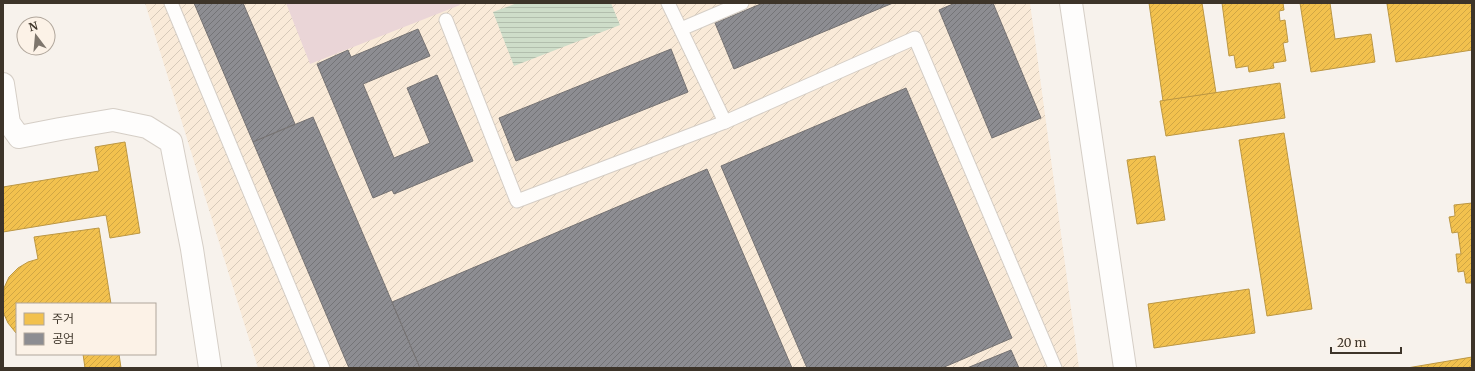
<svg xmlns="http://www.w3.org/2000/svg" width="1475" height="371" viewBox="0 0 1475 371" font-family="Merriweather,'Noto Sans KR',serif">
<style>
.industrial{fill:url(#industrial-furrows)}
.park{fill:#ead5d7}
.water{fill:url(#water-rules)}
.homes{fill:url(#homes-hatch);stroke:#bc9743}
.industry{fill:url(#industry-hatch);stroke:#757272}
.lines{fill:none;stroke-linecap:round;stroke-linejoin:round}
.lane-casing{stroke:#d5cec6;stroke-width:15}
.street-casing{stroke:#d5cec6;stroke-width:24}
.lane{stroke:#fefdfc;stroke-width:13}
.street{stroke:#fefdfc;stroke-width:22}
</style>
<defs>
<pattern id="industrial-furrows" width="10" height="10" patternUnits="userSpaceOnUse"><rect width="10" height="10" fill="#f9ead8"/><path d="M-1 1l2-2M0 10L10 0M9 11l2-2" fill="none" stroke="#d6c9b9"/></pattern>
<pattern id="water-rules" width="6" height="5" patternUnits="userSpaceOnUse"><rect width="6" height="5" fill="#ceddc9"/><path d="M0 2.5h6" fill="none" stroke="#b2bead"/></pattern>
<pattern id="homes-hatch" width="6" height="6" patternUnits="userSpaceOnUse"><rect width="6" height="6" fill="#f2c14e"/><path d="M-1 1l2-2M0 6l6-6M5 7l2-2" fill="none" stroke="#d0a644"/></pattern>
<pattern id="industry-hatch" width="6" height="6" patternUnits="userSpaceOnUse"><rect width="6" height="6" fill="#8d8d92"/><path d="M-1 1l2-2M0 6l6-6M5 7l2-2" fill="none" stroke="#747477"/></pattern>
</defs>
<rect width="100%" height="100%" fill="#f7f2ec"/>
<polygon class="industrial" points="145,3 1030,3 1079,368 258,368"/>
<polygon class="park" points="286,3 459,3 460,5 310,64"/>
<polygon class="water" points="517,3 611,3 620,25 514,66 493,12"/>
<g class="homes">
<polygon points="1149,3 1202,3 1216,93 1163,101"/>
<polygon points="1222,3 1283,3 1284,10 1279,11 1280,21 1285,20 1288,42 1283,43 1286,61 1273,63 1274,68 1249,72 1248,66 1236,68 1234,55 1229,56"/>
<polygon points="1300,3 1330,3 1335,39 1371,34 1375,62 1311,72"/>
<polygon points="1391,3 1472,3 1472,50 1396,62 1387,4"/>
<polygon points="1280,83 1285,118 1166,136 1160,101"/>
<polygon points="1284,133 1312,309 1267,316 1239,140"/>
<polygon points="125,142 140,233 110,238 106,215 3,232 3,187 99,171 95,147"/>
<polygon points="1155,156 1165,220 1137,224 1127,160"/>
<polygon points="1472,203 1472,283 1466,283 1464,271 1458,272 1456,254 1461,254 1458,232 1452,233 1449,217 1455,216 1454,205"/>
<polygon points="99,228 111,304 17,304 17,334 16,333 8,323 3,312 4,288 9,277 18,268 28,262 38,259 34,237"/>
<polygon points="1249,289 1255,333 1154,348 1148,304"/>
<polygon points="83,354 119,354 121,368 85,368"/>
<polygon points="1472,357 1472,368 1407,368"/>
</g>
<g class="industry">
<polygon points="194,3 243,3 295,124 253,142"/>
<polygon points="763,3 893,3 734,69 715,23"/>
<polygon points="955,3 993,3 1041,118 992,138 939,10"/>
<polygon points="418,29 430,56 363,84 394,158 430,143 407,88 437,75 473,161 394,194 392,190 373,198 317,64 348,50 351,57"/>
<polygon points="671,49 688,92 516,161 499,118"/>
<polygon points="906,88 1012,338 942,368 807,368 721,166"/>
<polygon points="313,117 392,302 420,368 349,368 253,142"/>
<polygon points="707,169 792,368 420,368 392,302"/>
<polygon points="1011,350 1019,368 967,368"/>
</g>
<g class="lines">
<defs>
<g id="lane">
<polyline points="171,3 323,368"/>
<polyline points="446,20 517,201 725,122 668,3"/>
<polyline points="681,29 742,3"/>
<polyline points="725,122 915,38 1055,368"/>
</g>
<g id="street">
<polyline points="1071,3 1125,368"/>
<polyline points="3,84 9,123 19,137 60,129 113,120 147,127 171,142 192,249 210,368"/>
</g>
</defs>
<use href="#lane" class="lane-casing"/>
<use href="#street" class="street-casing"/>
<use href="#lane" class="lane"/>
<use href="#street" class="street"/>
</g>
<rect width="1475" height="371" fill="none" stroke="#3d3429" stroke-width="8"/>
<rect x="16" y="303" width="140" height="52" fill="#fcf2e7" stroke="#b0a69b"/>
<rect x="24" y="313" width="20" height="12" fill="#f2c14e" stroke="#b0a69b"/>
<text x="52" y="323" font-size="12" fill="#3d3429">주거</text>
<rect x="24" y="333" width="20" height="12" fill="#8d8d92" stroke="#b0a69b"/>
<text x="52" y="343" font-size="12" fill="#3d3429">공업</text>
<g transform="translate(36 36) rotate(344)"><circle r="19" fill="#fcf2e7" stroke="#b0a69b"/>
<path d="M0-3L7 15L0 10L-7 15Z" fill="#7e766d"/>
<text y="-6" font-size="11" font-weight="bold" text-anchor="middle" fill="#3d3429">N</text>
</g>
<path d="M1331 347v6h70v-6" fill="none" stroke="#3d3429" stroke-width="2"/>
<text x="1337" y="347" font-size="12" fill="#3d3429" stroke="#fcf2e7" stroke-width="3" paint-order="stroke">20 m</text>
</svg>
